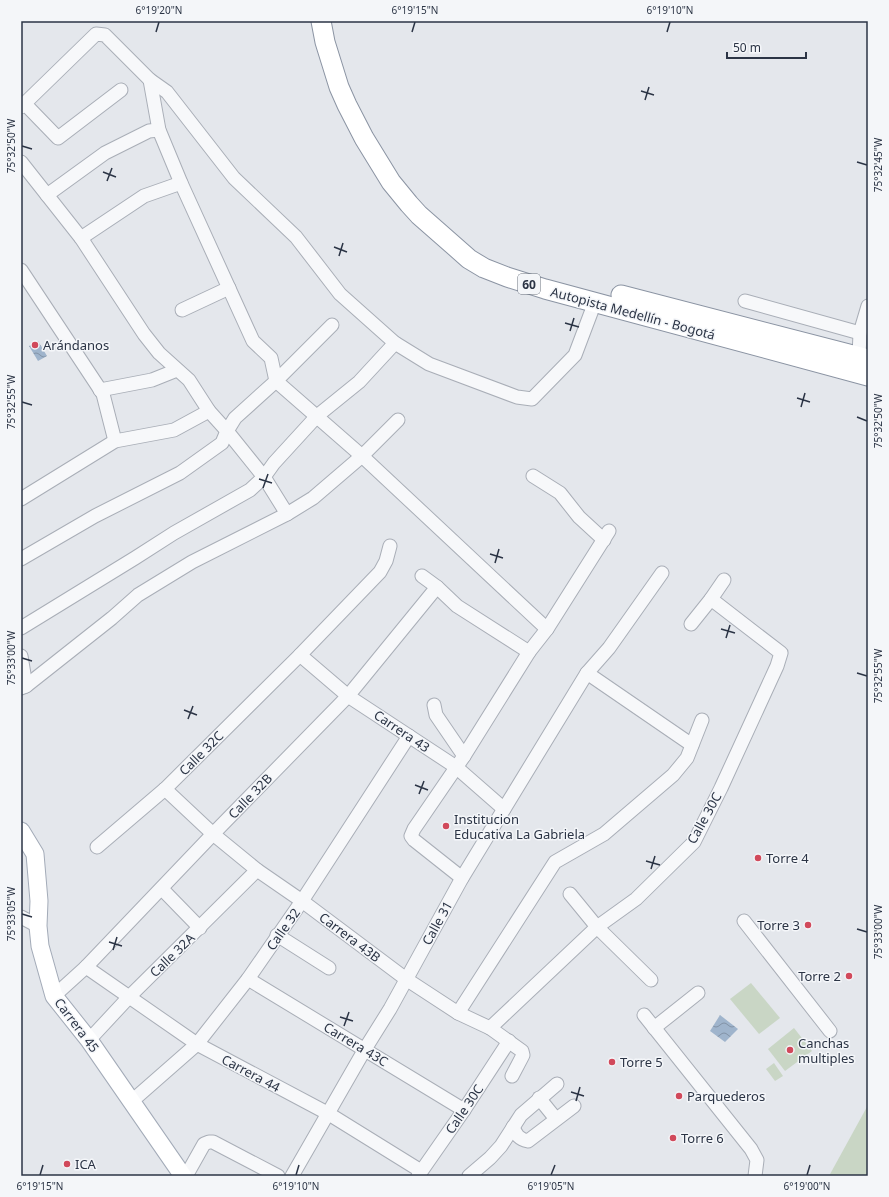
<svg xmlns="http://www.w3.org/2000/svg" width="889" height="1197" viewBox="0 0 889 1197" font-family="'Noto Sans',sans-serif">
<style>
.grass{fill:#c9d6c5}
.water{fill:url(#water-waves)}
.lines{fill:none;stroke-linecap:round;stroke-linejoin:round}
.minor-casing{stroke:#a9aeb7;stroke-width:15}
.major-casing{stroke:#a3abb8;stroke-width:19}
.highway-casing{stroke:#8b94a3;stroke-width:21}
.minor{stroke:#f7f8fa;stroke-width:13}
.major{stroke:#fff;stroke-width:17}
.highway{stroke:#fff;stroke-width:19}
.ticks{fill:none;stroke:#2b3445;stroke-width:1.5}
.poi-dot{fill:#d1495b;stroke:#f4f6f9;stroke-width:1.5}
.labels{text-anchor:middle;dominant-baseline:central;stroke-width:3;stroke-linejoin:round;paint-order:stroke}
.shield{fill:#f4f6f9;stroke:#676e7b;stroke-width:1}
.shield-label{font-size:12px;font-weight:bold;fill:#2b3445}
.street-label{font-size:13px;fill:#2b3445;stroke:#f4f6f9}
.poi-label{font-size:13px;fill:#2b3445;stroke:#f4f6f9;text-anchor:start}
.neatline{fill:none;stroke:#2b3445;stroke-width:1.5}
.ticks-label{font-size:10px;text-anchor:middle;fill:#2b3445}
</style>
<defs>
<pattern id="water-waves" width="16" height="10" patternUnits="userSpaceOnUse"><rect width="16" height="10" fill="#9fb4cc"/><path d="M0 5q4-4 8 0t8 0" fill="none" stroke="#8293a7"/></pattern>
</defs>
<rect width="100%" height="100%" fill="#e4e7ec"/>
<g class="grass">
<polygon points="751,983 780,1018 759,1034 730,999"/>
<polygon points="794,1028 812,1051 785,1071 768,1049"/>
<polygon points="774,1063 783,1076 775,1081 766,1069"/>
<polygon points="868,1105 868,1176 829,1176"/>
</g>
<g class="water">
<polygon points="38,341 47,356 38,361 29,346"/>
<polygon points="720,1015 738,1029 725,1042 710,1031"/>
</g>
<g class="lines">
<defs>
<g id="minor">
<polyline points="150,80 159,130 181,183 253,341 271,358 276,381 362,456 547,629"/>
<polyline points="25,104 58,138 121,90"/>
<polyline points="21,107 96,34 105,35 150,80 167,92 234,178 296,237 340,294 395,343 429,364 517,397 532,399 575,355 595,302"/>
<polyline points="21,162 81,238 144,334 159,353 189,380 209,411 227,431 264,477 287,514"/>
<polyline points="47,195 105,153 149,131 159,130"/>
<polyline points="81,238 144,196 181,183"/>
<polyline points="21,270 103,394 115,441"/>
<polyline points="745,301 860,333"/>
<polyline points="182,310 229,288"/>
<polyline points="859,356 860,333 868,306"/>
<polyline points="100,390 152,380 177,370"/>
<polyline points="533,476 560,493 579,517 604,540"/>
<polyline points="21,499 115,441 174,430 209,411"/>
<polyline points="21,559 95,516 180,473 222,443 227,431 235,418 276,381 332,325"/>
<polyline points="422,576 437,587 457,606 529,652"/>
<polyline points="711,599 724,580"/>
<polyline points="21,628 135,558 174,533 250,490 264,477 274,463 317,416 359,382 395,343"/>
<polyline points="300,655 348,696 456,767 504,809"/>
<polyline points="21,656 26,686"/>
<polyline points="587,673 692,745"/>
<polyline points="21,688 26,686 112,618 138,595 192,562 287,514 313,498 362,456 398,420"/>
<polyline points="434,705 436,715 464,756"/>
<polyline points="165,789 213,834 257,870 302,901 406,979 458,1013 490,1028 522,1051 523,1055 522,1057 512,1076"/>
<polyline points="97,847 165,789 300,655 380,572 386,561 390,546"/>
<polyline points="462,878 414,840 411,836 414,829 464,756 529,652 547,629 609,531"/>
<polyline points="162,889 200,928"/>
<polyline points="570,894 597,927 651,980"/>
<polyline points="21,917 38,926"/>
<polyline points="744,921 830,1031"/>
<polyline points="277,935 329,968"/>
<polyline points="86,967 197,1044 329,1114 421,1171"/>
<polyline points="248,979 464,1110"/>
<polyline points="54,996 86,967 213,834 348,696 437,587"/>
<polyline points="458,1013 555,862 604,834 673,775 687,758 702,720"/>
<polyline points="644,1015 751,1149 757,1160 755,1176"/>
<polyline points="490,1028 597,927 636,899 694,842 721,788 777,666 781,653 711,599 691,624"/>
<polyline points="654,1028 698,993"/>
<polyline points="89,1040 129,997 257,870"/>
<polyline points="539,1098 556,1119"/>
<polyline points="132,1101 197,1044 248,979 302,901 409,736"/>
<path d="M513 1127C516 1135 519 1139 528 1141L574 1106"/>
<polyline points="186,1176 204,1144 209,1142 213,1142 278,1176"/>
<polyline points="292,1176 365,1049 390,1009 462,878 504,809 587,673 609,648 662,573"/>
<polyline points="418,1176 464,1110 509,1041"/>
<polyline points="469,1176 490,1158 501,1146 521,1115 557,1084"/>
</g>
<polyline id="major" points="21,831 35,854 39,901 38,926 40,946 54,996 89,1040 183,1176"/>
<g id="highway">
<polyline points="321,21 325,42 339,87 347,105 364,138 391,182 409,204 419,215 469,259 484,268 507,277 545,289 868,376"/>
<polyline points="621,295 868,359"/>
</g>
</defs>
<use href="#minor" class="minor-casing"/>
<use href="#major" class="major-casing"/>
<use href="#highway" class="highway-casing"/>
<use href="#minor" class="minor"/>
<use href="#major" class="major"/>
<use href="#highway" class="highway"/>
</g>
<path class="ticks" d="M156 32 159 22M412 32 415 22M667 32 670 22M641 91 654 95M645 100 649 87M22 146 32 149M857 162 867 165M103 172 116 177M107 181 112 168M334 247 347 252M339 256 343 243M565 323 579 327M570 331 574 318M797 398 810 402M22 402 32 405M801 407 805 393M857 417 867 421M259 479 272 483M263 488 268 474M490 554 503 558M495 563 499 549M721 629 735 633M726 638 730 625M22 658 32 661M857 673 867 676M184 710 197 715M188 719 193 706M415 785 428 790M419 794 424 781M646 861 660 865M651 869 655 856M22 914 32 917M857 929 867 932M109 942 122 946M113 950 117 937M340 1017 353 1021M344 1026 349 1012M571 1092 584 1096M576 1101 580 1087M40 1175 43 1165M296 1175 299 1165M551 1175 555 1165M807 1175 810 1165"/>
<g class="poi-dot">
<circle cx="35" cy="345" r="4"/>
<circle cx="446" cy="826" r="4"/>
<circle cx="758" cy="858" r="4"/>
<circle cx="808" cy="925" r="4"/>
<circle cx="849" cy="976" r="4"/>
<circle cx="790" cy="1050" r="4"/>
<circle cx="612" cy="1062" r="4"/>
<circle cx="679" cy="1096" r="4"/>
<circle cx="673" cy="1138" r="4"/>
<circle cx="67" cy="1164" r="4"/>
</g>
<g class="labels">
<rect class="shield" x="518" y="274" width="22" height="20" rx="3"/>
<g class="shield-label">
<text x="529" y="284">60</text>
</g>
<g class="street-label">
<text transform="translate(633 313) rotate(15)">Autopista Medellín - Bogotá</text>
<text transform="translate(402 731) rotate(34)">Carrera 43</text>
<text transform="translate(201 753) rotate(-45)">Calle 32C</text>
<text transform="translate(250 796) rotate(-46)">Calle 32B</text>
<text transform="translate(704 818) rotate(-61)">Calle 30C</text>
<text transform="translate(437 923) rotate(-61)">Calle 31</text>
<text transform="translate(283 929) rotate(-55)">Calle 32</text>
<text transform="translate(350 937) rotate(37)">Carrera 43B</text>
<text transform="translate(172 955) rotate(-44)">Calle 32A</text>
<text transform="translate(77 1025) rotate(53)">Carrera 45</text>
<text transform="translate(356 1044) rotate(31)">Carrera 43C</text>
<text transform="translate(251 1073) rotate(28)">Carrera 44</text>
<text transform="translate(464 1109) rotate(-56)">Calle 30C</text>
</g>
<g class="poi-label">
<text x="43" y="345">Arándanos</text>
<text x="454" y="819">Institucion<tspan x="454" dy="15">Educativa La Gabriela</tspan></text>
<text x="766" y="858">Torre 4</text>
<text x="800" y="925" text-anchor="end">Torre 3</text>
<text x="841" y="976" text-anchor="end">Torre 2</text>
<text x="798" y="1043">Canchas<tspan x="798" dy="15">multiples</tspan></text>
<text x="620" y="1062">Torre 5</text>
<text x="687" y="1096">Parquederos</text>
<text x="681" y="1138">Torre 6</text>
<text x="75" y="1164">ICA</text>
</g>
</g>
<rect width="889" height="1197" fill="none" stroke="#f4f6f9" stroke-width="44"/>
<path d="M727 52v6h79v-6" fill="none" stroke="#2b3445" stroke-width="2"/>
<text x="733" y="52" font-size="12" fill="#2b3445" stroke="#f4f6f9" stroke-width="3" paint-order="stroke">50 m</text>
<rect x="22" y="22" width="845" height="1153" class="neatline"/>
<g class="ticks-label">
<text x="159" y="14">6°19'20"N</text>
<text x="415" y="14">6°19'15"N</text>
<text x="670" y="14">6°19'10"N</text>
<text transform="translate(11 146) rotate(-90)" y="4">75°32'50"W</text>
<text transform="translate(878 165) rotate(-90)" y="4">75°32'45"W</text>
<text transform="translate(11 402) rotate(-90)" y="4">75°32'55"W</text>
<text transform="translate(878 421) rotate(-90)" y="4">75°32'50"W</text>
<text transform="translate(11 658) rotate(-90)" y="4">75°33'00"W</text>
<text transform="translate(878 676) rotate(-90)" y="4">75°32'55"W</text>
<text transform="translate(11 914) rotate(-90)" y="4">75°33'05"W</text>
<text transform="translate(878 932) rotate(-90)" y="4">75°33'00"W</text>
<text x="40" y="1190">6°19'15"N</text>
<text x="296" y="1190">6°19'10"N</text>
<text x="551" y="1190">6°19'05"N</text>
<text x="807" y="1190">6°19'00"N</text>
</g>
</svg>
